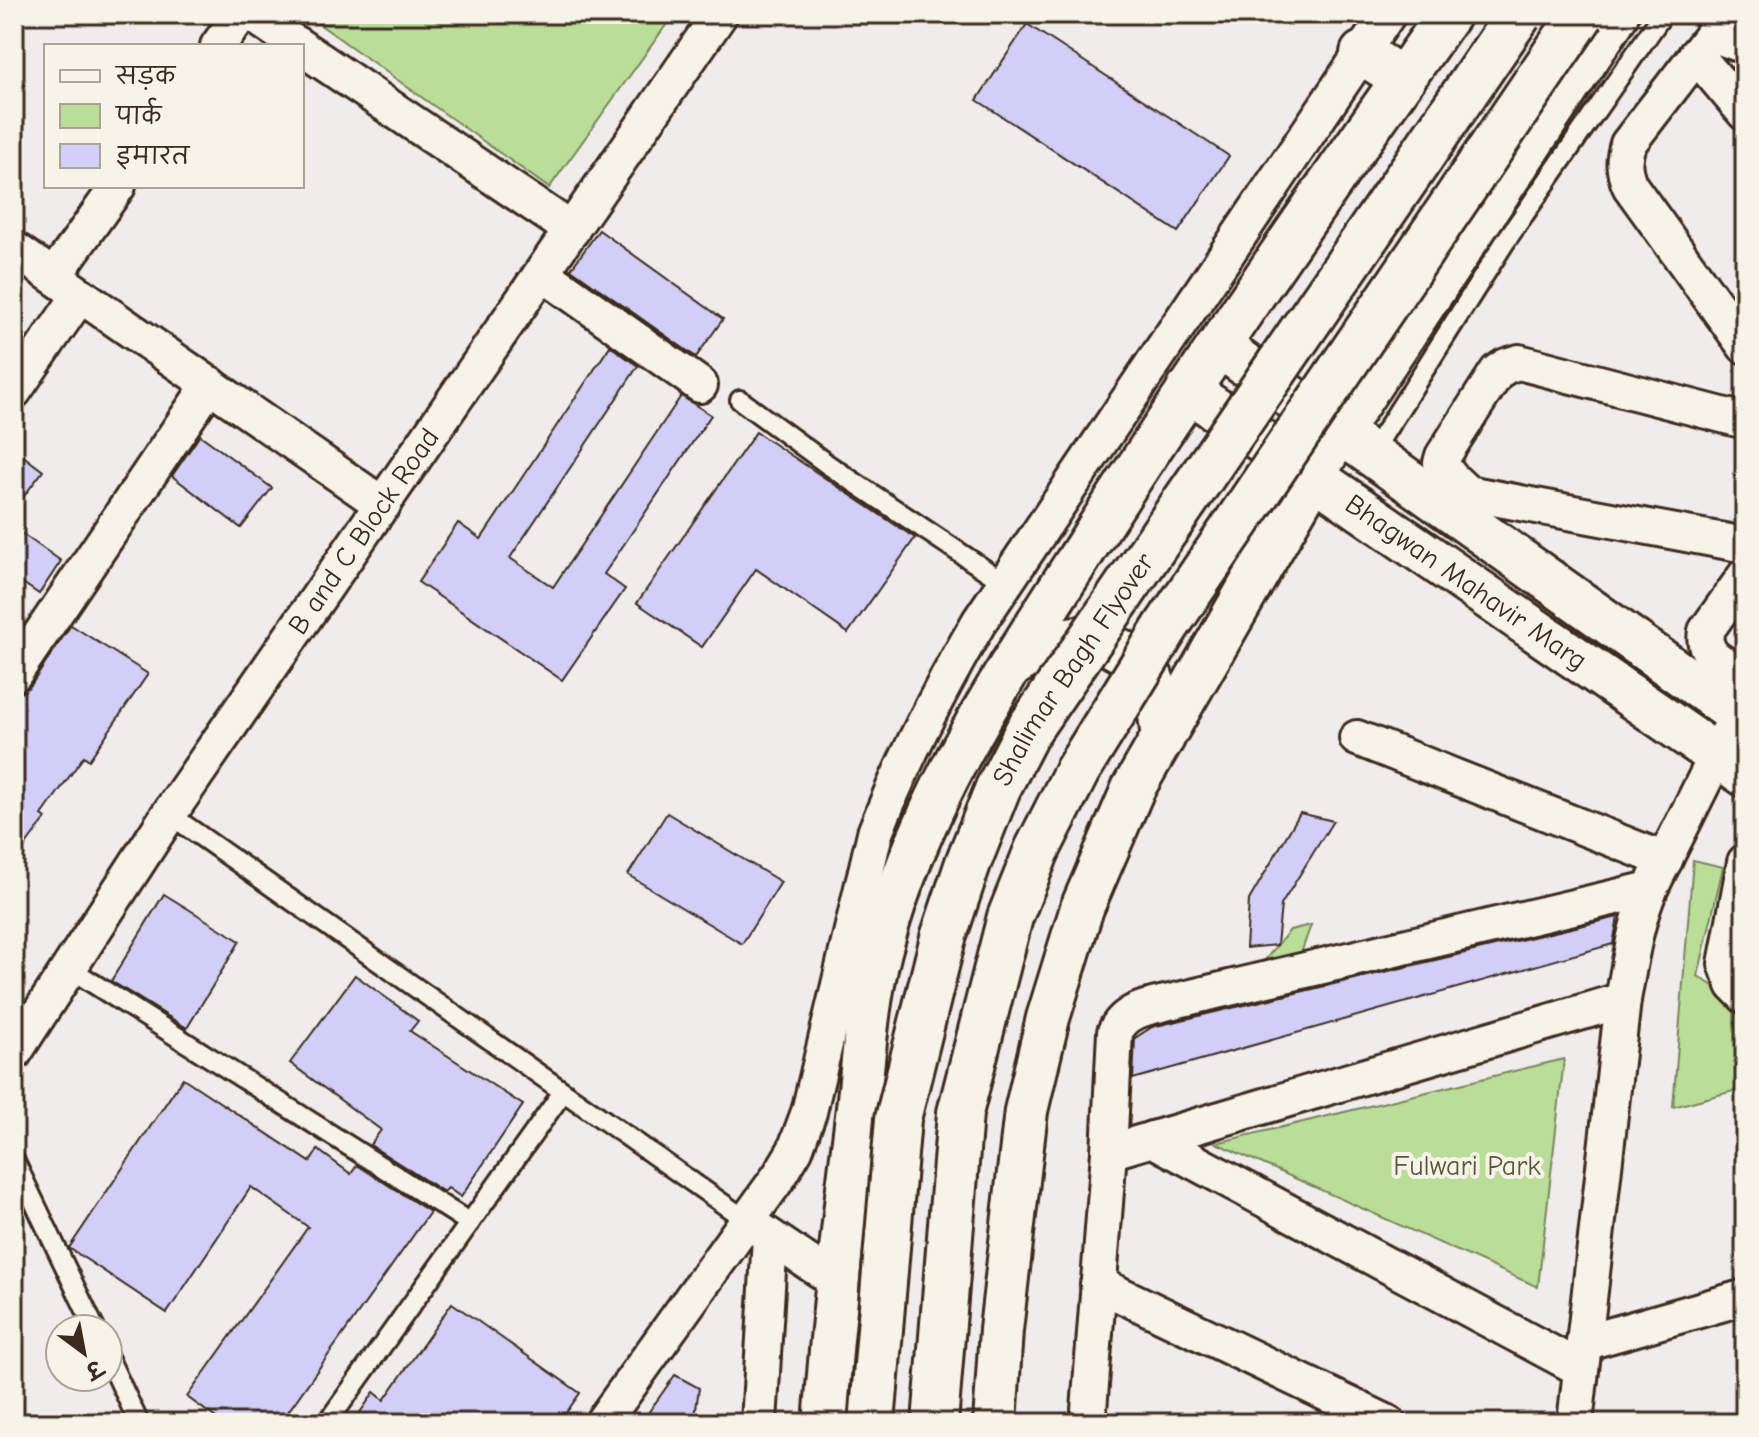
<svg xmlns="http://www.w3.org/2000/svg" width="1759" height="1437" viewBox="0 0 1759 1437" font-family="'Comic Neue','Playpen Sans Deva',sans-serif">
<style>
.green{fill:#bade98;stroke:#7a845b;stroke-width:2}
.building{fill:#d1cef7;stroke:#3b2a1e;stroke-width:2}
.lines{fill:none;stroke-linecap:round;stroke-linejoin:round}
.service-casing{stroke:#3b2a1e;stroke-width:24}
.minor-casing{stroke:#3b2a1e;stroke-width:40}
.tertiary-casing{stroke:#3b2a1e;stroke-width:48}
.service{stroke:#f7f3e8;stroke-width:18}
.minor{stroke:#f7f3e8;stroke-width:34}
.tertiary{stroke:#f7f3e8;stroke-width:42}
.primary-bridge-casing{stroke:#3b2a1e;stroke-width:50;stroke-linecap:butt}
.primary-bridge{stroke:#f7f3e8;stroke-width:44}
.labels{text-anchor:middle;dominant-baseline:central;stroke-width:8;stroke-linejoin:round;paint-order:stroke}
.street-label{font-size:28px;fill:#3b2a1e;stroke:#f7f3e8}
.park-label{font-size:28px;fill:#5b573c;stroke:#f7f3e8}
</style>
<rect width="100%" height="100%" fill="#efeceb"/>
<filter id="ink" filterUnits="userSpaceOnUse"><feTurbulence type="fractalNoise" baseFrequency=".0125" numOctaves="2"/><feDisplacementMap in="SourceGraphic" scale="16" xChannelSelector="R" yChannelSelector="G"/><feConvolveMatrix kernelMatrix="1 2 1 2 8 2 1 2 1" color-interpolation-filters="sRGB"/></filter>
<g filter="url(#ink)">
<g class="green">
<polygon points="305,14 674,14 549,188"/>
<polygon points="1693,860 1723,867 1698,976 1745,1007 1745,1088 1673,1107"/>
<polygon points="1311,925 1300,956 1259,967 1290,930"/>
<polygon points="1564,1059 1538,1287 1216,1143"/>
</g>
<g class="building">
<polygon points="1027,24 1229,156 1178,232 977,100"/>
<polygon points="599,230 723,319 696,357 571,269"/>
<polygon points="610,346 638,366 510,558 553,587 681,396 711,415 604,574 625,589 562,680 418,582 458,523 481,539"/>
<polygon points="756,432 915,538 848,633 756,569 702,647 637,603"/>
<polygon points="200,435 272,488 241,528 172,476"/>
<polygon points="14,449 43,471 14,509"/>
<polygon points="14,528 61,561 39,594 14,577"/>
<polygon points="71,625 148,674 89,760 84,756 42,815 46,818 14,861 14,694 23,692 31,685"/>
<polygon points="667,813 781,882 742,944 628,875"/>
<polygon points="1300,813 1333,821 1281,905 1277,945 1246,948 1249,900"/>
<polygon points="164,894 240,941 187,1028 111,981"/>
<polygon points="1618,917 1613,944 1133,1079 1135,1038 1152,1027"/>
<polygon points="355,975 418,1021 410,1031 523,1105 461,1197 448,1188 444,1192 370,1145 381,1130 290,1063"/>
<polygon points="183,1078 310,1162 318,1150 351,1174 357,1165 430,1212 280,1423 223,1423 187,1397 308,1227 251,1187 167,1313 69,1248"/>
<polygon points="452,1303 580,1393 559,1423 353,1423 374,1392 384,1400"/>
<polygon points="675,1375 699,1388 694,1423 641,1423"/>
</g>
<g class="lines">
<defs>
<g id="service">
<polyline points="740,400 827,464 1005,583"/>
<polyline points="1371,454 1505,242 1663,14"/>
<polyline points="169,814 746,1220"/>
<polyline points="69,968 470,1223"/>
<polyline points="14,1160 95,1329"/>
<polyline points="108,1357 139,1423"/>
<polyline points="327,1423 563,1092"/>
</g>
<g id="minor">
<polyline points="252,14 299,46"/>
<path d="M1728 14 1628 144C1623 160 1623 170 1630 186L1745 346"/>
<polyline points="1712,34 1745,46"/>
<polyline points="218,46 241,14"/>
<polyline points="302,48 572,230"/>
<polyline points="1696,55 1745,113"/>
<polyline points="14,249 383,505"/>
<polyline points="542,273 700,385"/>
<polyline points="54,276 118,186"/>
<polyline points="14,391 80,295"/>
<polyline points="1745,421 1519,362 1506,366 1497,372 1443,456 1441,463 1450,477 1467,493 1745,545"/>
<path d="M1745 576 1706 631C1701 657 1726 665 1745 674"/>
<polyline points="14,674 210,384"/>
<polyline points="1357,738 1665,860"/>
<polyline points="1745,862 1726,964 1734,985 1745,996"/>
<path id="s1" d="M14 1053 169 814 720 14"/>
<polyline points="1152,1139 1581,1369"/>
<polyline points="1109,1152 1623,1000"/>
<polyline points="756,1227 836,1281"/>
<polyline points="1098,1284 1388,1423"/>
<polyline points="1584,1343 1745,1297"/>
<path d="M602 1423 780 1175 795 1150 809 1112 875 833C903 761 940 689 979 622L1388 14"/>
<polyline points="759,1423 770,1237"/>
<path d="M1088 1423 1109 1152 1115 1032C1125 1010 1148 1007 1170 1002L1650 889"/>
<path d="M1575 1423 1623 1000C1630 962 1635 924 1650 889L1737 715"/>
</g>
<g id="tertiary">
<polyline points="1362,53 1403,79"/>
<polyline points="1219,346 1745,720"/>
<path id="s2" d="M1188 390 1745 775"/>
<path d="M1010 667C1050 642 1078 624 1123 652 1132 658 1146 667 1151 677 1159 696 1160 717 1163 738"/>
<path d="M825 1423C833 1317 844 1213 858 1108 864 1056 867 1002 880 951 920 798 1008 669 1092 538 1206 360 1327 186 1449 14"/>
<polyline points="995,1423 1001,1330 1026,1111 1048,1018 1082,908 1133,789 1339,432 1617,14"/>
</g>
</defs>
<use href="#service" class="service-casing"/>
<use href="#minor" class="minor-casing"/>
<use href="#tertiary" class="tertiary-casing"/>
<use href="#service" class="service"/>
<use href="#minor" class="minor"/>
<use href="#tertiary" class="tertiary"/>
<defs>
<g id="primary-bridge">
<path id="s3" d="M872 1423 898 1119 943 938 968 863 998 788 1027 732 1519 14"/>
<polyline points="935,1423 960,1113 1010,917 1037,850 1077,771 1166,627 1582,14"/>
</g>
</defs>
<use href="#primary-bridge" class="primary-bridge-casing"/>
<use href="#primary-bridge" class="primary-bridge"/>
</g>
</g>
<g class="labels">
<g class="street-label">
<text stroke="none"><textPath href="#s1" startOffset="628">B and C Block Road</textPath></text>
<text stroke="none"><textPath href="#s2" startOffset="338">Bhagwan Mahavir Marg</textPath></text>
<text stroke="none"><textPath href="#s3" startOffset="792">Shalimar Bagh Flyover</textPath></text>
</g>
<g class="park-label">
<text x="1467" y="1166">Fulwari Park</text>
</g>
</g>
<rect width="1759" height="1437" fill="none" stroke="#f7f3e8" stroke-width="48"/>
<rect x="24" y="24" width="1711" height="1389" fill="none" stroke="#3b2a1e" stroke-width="3" filter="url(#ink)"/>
<rect x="44" y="44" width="260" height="144" fill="#f7f3e8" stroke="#aca397" stroke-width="2"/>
<rect x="60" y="70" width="40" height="12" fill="#f7f3e8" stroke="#aca397" stroke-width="2"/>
<text x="116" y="84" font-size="24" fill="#3b2a1e">सड़क</text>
<rect x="60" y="104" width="40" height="24" fill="#bade98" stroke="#aca397" stroke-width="2"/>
<text x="116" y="124" font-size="24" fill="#3b2a1e">पार्क</text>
<rect x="60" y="144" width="40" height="24" fill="#d1cef7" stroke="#aca397" stroke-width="2"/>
<text x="116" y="164" font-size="24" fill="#3b2a1e">इमारत</text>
<g transform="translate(84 1353) rotate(148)"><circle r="38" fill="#f7f3e8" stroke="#aca397" stroke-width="2"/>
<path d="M0-6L14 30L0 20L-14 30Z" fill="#3b2a1e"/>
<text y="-12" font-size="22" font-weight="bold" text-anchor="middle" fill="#3b2a1e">उ</text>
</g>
</svg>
